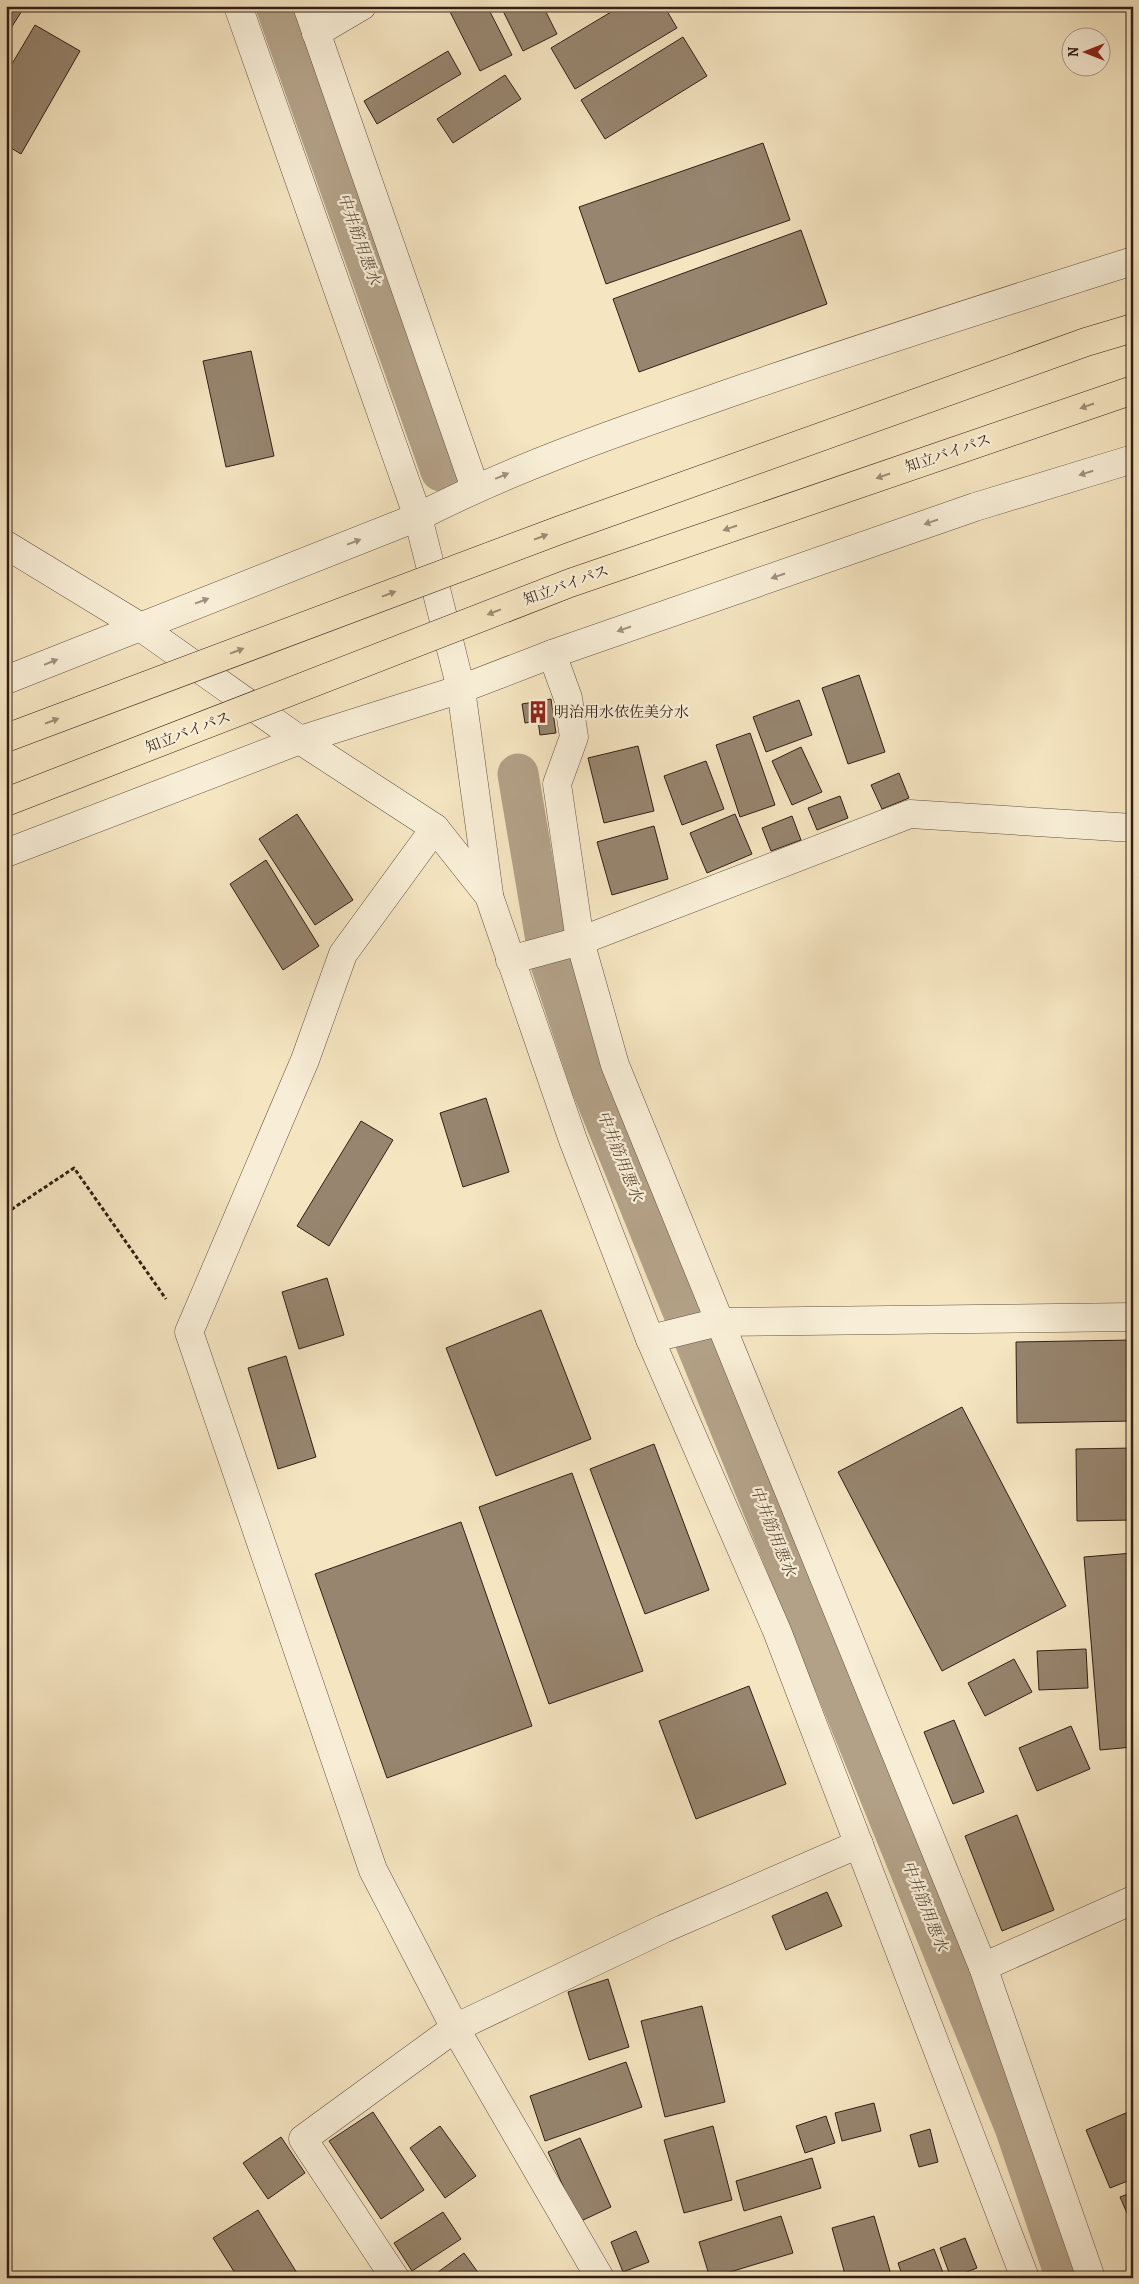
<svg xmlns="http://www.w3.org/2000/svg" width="1139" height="2284" viewBox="0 0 1139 2284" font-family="Alegreya,'Noto Serif JP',serif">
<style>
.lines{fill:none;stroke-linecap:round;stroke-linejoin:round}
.canal{stroke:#b3a187;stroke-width:41}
.building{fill:#97856f;stroke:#321e16}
.minor-casing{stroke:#635041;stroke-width:29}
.path{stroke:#321e16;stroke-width:3;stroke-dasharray:4 2.5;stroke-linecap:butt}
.minor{stroke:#f8eed7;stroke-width:28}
.highway-bridge-casing{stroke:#321e16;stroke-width:29;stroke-linecap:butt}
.highway-bridge{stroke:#f5e5c1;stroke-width:28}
.oneway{fill:#9d8b74}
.oneway2{fill:#9f9080}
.labels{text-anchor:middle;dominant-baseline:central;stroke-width:4.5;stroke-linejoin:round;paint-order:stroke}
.street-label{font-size:15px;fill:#321e16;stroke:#f8eed7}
.poi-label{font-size:15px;fill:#321e16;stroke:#f8eed7;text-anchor:start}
.water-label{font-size:16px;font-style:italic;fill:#5f4c3e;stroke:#f8eed7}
</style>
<rect width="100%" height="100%" fill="#f5e5c1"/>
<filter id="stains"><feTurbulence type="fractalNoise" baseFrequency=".004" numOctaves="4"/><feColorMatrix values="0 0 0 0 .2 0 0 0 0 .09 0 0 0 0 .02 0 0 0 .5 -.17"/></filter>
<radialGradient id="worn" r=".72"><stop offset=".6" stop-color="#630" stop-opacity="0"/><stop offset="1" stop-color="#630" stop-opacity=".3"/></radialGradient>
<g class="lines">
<g class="canal">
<polyline points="276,6 441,471"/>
<polyline points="518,774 549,958 591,1085 1015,2127 1066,2278"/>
</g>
</g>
<g class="building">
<polygon points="6,6 25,6 6,36"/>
<polygon points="447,6 487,6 512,55 480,71"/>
<polygon points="513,6 543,6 557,34 523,51 503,11"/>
<polygon points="621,6 664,6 677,28 575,89 551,48"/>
<polygon points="35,25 80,51 21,154 6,145 6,74"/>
<polygon points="683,37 707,76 605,139 581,100"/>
<polygon points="448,51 461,74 377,124 364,101"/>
<polygon points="505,75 521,99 453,143 437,119"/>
<polygon points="763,143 790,220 606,284 579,207"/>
<polygon points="801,230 827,304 639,372 613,299"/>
<polygon points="251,351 274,456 226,467 203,361"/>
<polygon points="859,675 885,752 848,764 822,688"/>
<polygon points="551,699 556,733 540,735 538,721 525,723 522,704"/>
<polygon points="799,700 812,735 766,752 753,717"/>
<polygon points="750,733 775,805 740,817 716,745"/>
<polygon points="638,746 654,811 604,823 588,758"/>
<polygon points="801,747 822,792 792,805 772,761"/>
<polygon points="706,761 724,809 682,825 664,776"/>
<polygon points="899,773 909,798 882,809 871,785"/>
<polygon points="840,796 848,818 817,830 808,808"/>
<polygon points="297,814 353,900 315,925 259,839"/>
<polygon points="735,814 752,854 707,873 690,833"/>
<polygon points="792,816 801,840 771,851 762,828"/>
<polygon points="654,826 668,879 612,895 597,842"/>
<polygon points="266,860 319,946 283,970 230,884"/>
<polygon points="486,1098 509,1172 463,1187 440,1113"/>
<polygon points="361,1121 393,1140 329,1246 297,1226"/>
<polygon points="327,1278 344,1335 299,1349 282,1292"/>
<polygon points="541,1310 591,1439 496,1476 446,1348"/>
<polygon points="1133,1340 1133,1421 1017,1423 1016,1342"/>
<polygon points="286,1356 316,1457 278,1469 248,1368"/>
<polygon points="962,1407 1066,1606 942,1671 838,1472"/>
<polygon points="654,1444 709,1590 645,1614 590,1469"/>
<polygon points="1133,1448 1133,1520 1077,1521 1076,1449"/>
<polygon points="572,1473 643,1671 549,1704 479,1507"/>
<polygon points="461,1522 532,1726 387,1778 315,1574"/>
<polygon points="1133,1553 1133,1747 1100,1750 1084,1557"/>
<polygon points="1086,1649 1088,1688 1039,1690 1037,1651"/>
<polygon points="1014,1659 1032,1692 985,1716 968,1683"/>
<polygon points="749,1686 786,1784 696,1819 659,1721"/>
<polygon points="954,1720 984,1792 953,1804 924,1732"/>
<polygon points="1071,1726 1090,1769 1037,1791 1019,1748"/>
<polygon points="1017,1815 1054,1910 1002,1931 965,1836"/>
<polygon points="827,1892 842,1926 786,1950 772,1916"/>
<polygon points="608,1979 629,2047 589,2060 568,1992"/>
<polygon points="702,2006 725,2102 665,2117 641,2021"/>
<polygon points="626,2062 642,2107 545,2141 530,2096"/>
<polygon points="874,2103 881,2131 842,2141 835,2113"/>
<polygon points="1133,2110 1133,2179 1110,2188 1086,2130"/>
<polygon points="373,2112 424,2190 381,2219 329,2141"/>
<polygon points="826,2116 835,2143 805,2153 796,2126"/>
<polygon points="440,2126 476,2176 445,2198 410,2148"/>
<polygon points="713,2126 732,2200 684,2213 664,2140"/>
<polygon points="930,2129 938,2162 919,2167 910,2135"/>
<polygon points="281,2137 305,2173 268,2199 243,2163"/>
<polygon points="580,2138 611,2207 579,2222 548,2152"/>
<polygon points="812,2158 821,2188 744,2211 736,2181"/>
<polygon points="1133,2192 1133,2227 1120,2197"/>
<polygon points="258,2210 300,2278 238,2278 213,2238"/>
<polygon points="443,2212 461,2239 412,2271 394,2243"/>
<polygon points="781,2216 793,2253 710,2278 699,2242"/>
<polygon points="874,2216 892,2278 846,2278 832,2228"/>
<polygon points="636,2231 649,2262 623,2272 611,2242"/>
<polygon points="965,2238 977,2268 951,2278 940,2248"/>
<polygon points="934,2249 945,2278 903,2278 898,2263"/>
<polygon points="464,2253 482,2278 430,2278"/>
</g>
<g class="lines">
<defs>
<g id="minor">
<polyline points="238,6 418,517 461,689 489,894"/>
<polyline points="307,6 475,488"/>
<polyline points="316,33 362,6"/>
<polyline points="6,545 139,626 300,740 435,828 489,896 573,1140 650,1339 777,1631 1025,2278"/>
<path d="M6 680 418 517C523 463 632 427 744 388 873 344 1003 302 1133 261"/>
<polyline points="435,828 343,954 305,1060 189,1332 373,1870 455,2028 600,2278"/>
<polyline points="6,853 300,740 461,689 552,654 975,507 1133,459"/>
<polyline points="510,960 580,941 557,784 574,737 568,698 552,654"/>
<polyline points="650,1339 719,1322 1133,1317"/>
<polyline points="983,1967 1133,1900"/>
<polyline points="395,2278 303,2139 455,2028 663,1929 859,1844"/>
<polyline points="1091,2278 983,1967 615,1065 580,941 910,814 1133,828"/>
</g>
</defs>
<use href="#minor" class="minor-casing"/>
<polyline class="path" points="6,1213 74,1168 166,1299"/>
<use href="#minor" class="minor"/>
<defs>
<g id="highway-bridge">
<polyline points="6,738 560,530 1086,342 1133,328"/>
<polyline points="6,802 570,583 1133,390"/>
</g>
</defs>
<use href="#highway-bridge" class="highway-bridge-casing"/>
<use href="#highway-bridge" class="highway-bridge"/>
</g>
<defs><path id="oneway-solid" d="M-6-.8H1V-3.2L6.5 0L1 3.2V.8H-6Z" transform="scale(1.25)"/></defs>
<g class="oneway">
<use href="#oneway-solid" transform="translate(1087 406) rotate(161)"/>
<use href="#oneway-solid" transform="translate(883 476) rotate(161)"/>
<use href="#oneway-solid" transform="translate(730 528) rotate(161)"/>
<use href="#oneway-solid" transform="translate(541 537) rotate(-21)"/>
<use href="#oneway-solid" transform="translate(389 594) rotate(-21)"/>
<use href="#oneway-solid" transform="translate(494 612) rotate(159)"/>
<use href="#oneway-solid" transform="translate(237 651) rotate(-21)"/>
<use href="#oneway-solid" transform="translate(52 721) rotate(-21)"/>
</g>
<g class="oneway2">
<use href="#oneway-solid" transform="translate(1086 473) rotate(163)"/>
<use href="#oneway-solid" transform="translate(502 476) rotate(-23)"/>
<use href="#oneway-solid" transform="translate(931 522) rotate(161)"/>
<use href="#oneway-solid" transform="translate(354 542) rotate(-21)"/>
<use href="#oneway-solid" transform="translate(778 576) rotate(161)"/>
<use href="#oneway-solid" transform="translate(202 601) rotate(-21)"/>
<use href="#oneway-solid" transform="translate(624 629) rotate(161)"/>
<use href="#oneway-solid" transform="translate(51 662) rotate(-22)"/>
</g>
<defs>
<symbol id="building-bare" viewBox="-9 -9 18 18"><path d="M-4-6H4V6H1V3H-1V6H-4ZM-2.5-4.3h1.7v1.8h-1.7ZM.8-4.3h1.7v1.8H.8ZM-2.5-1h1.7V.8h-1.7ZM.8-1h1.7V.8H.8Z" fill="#8f2418" stroke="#f8eed7" stroke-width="2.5" paint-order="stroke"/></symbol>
</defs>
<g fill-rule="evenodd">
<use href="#building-bare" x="522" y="696" width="32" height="32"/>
</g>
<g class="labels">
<g class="street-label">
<text transform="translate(948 453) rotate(-19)">知立バイパス</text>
<text transform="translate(566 585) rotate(-20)">知立バイパス</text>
<text transform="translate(188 732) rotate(-21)">知立バイパス</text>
</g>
<g class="poi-label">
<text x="554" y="712">明治用水依佐美分水</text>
</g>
<g class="water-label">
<text transform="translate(359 239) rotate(70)">中井筋用悪水</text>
<text transform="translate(620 1156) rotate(68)">中井筋用悪水</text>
<text transform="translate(773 1531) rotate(68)">中井筋用悪水</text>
<text transform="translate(925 1906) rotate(68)">中井筋用悪水</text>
</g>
</g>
<rect width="1139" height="2284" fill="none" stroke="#f5e5c1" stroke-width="25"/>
<rect x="8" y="8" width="1124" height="2269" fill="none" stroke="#321e16" stroke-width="2.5"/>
<rect x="12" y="12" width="1114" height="2259" fill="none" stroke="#321e16"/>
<g transform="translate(1086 52) rotate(270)"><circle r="24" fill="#f8eed7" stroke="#a99b8a"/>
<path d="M0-4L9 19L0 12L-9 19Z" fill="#8f2418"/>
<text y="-8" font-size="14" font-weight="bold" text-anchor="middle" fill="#321e16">N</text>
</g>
<rect width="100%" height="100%" filter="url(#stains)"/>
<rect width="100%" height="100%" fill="url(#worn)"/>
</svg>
